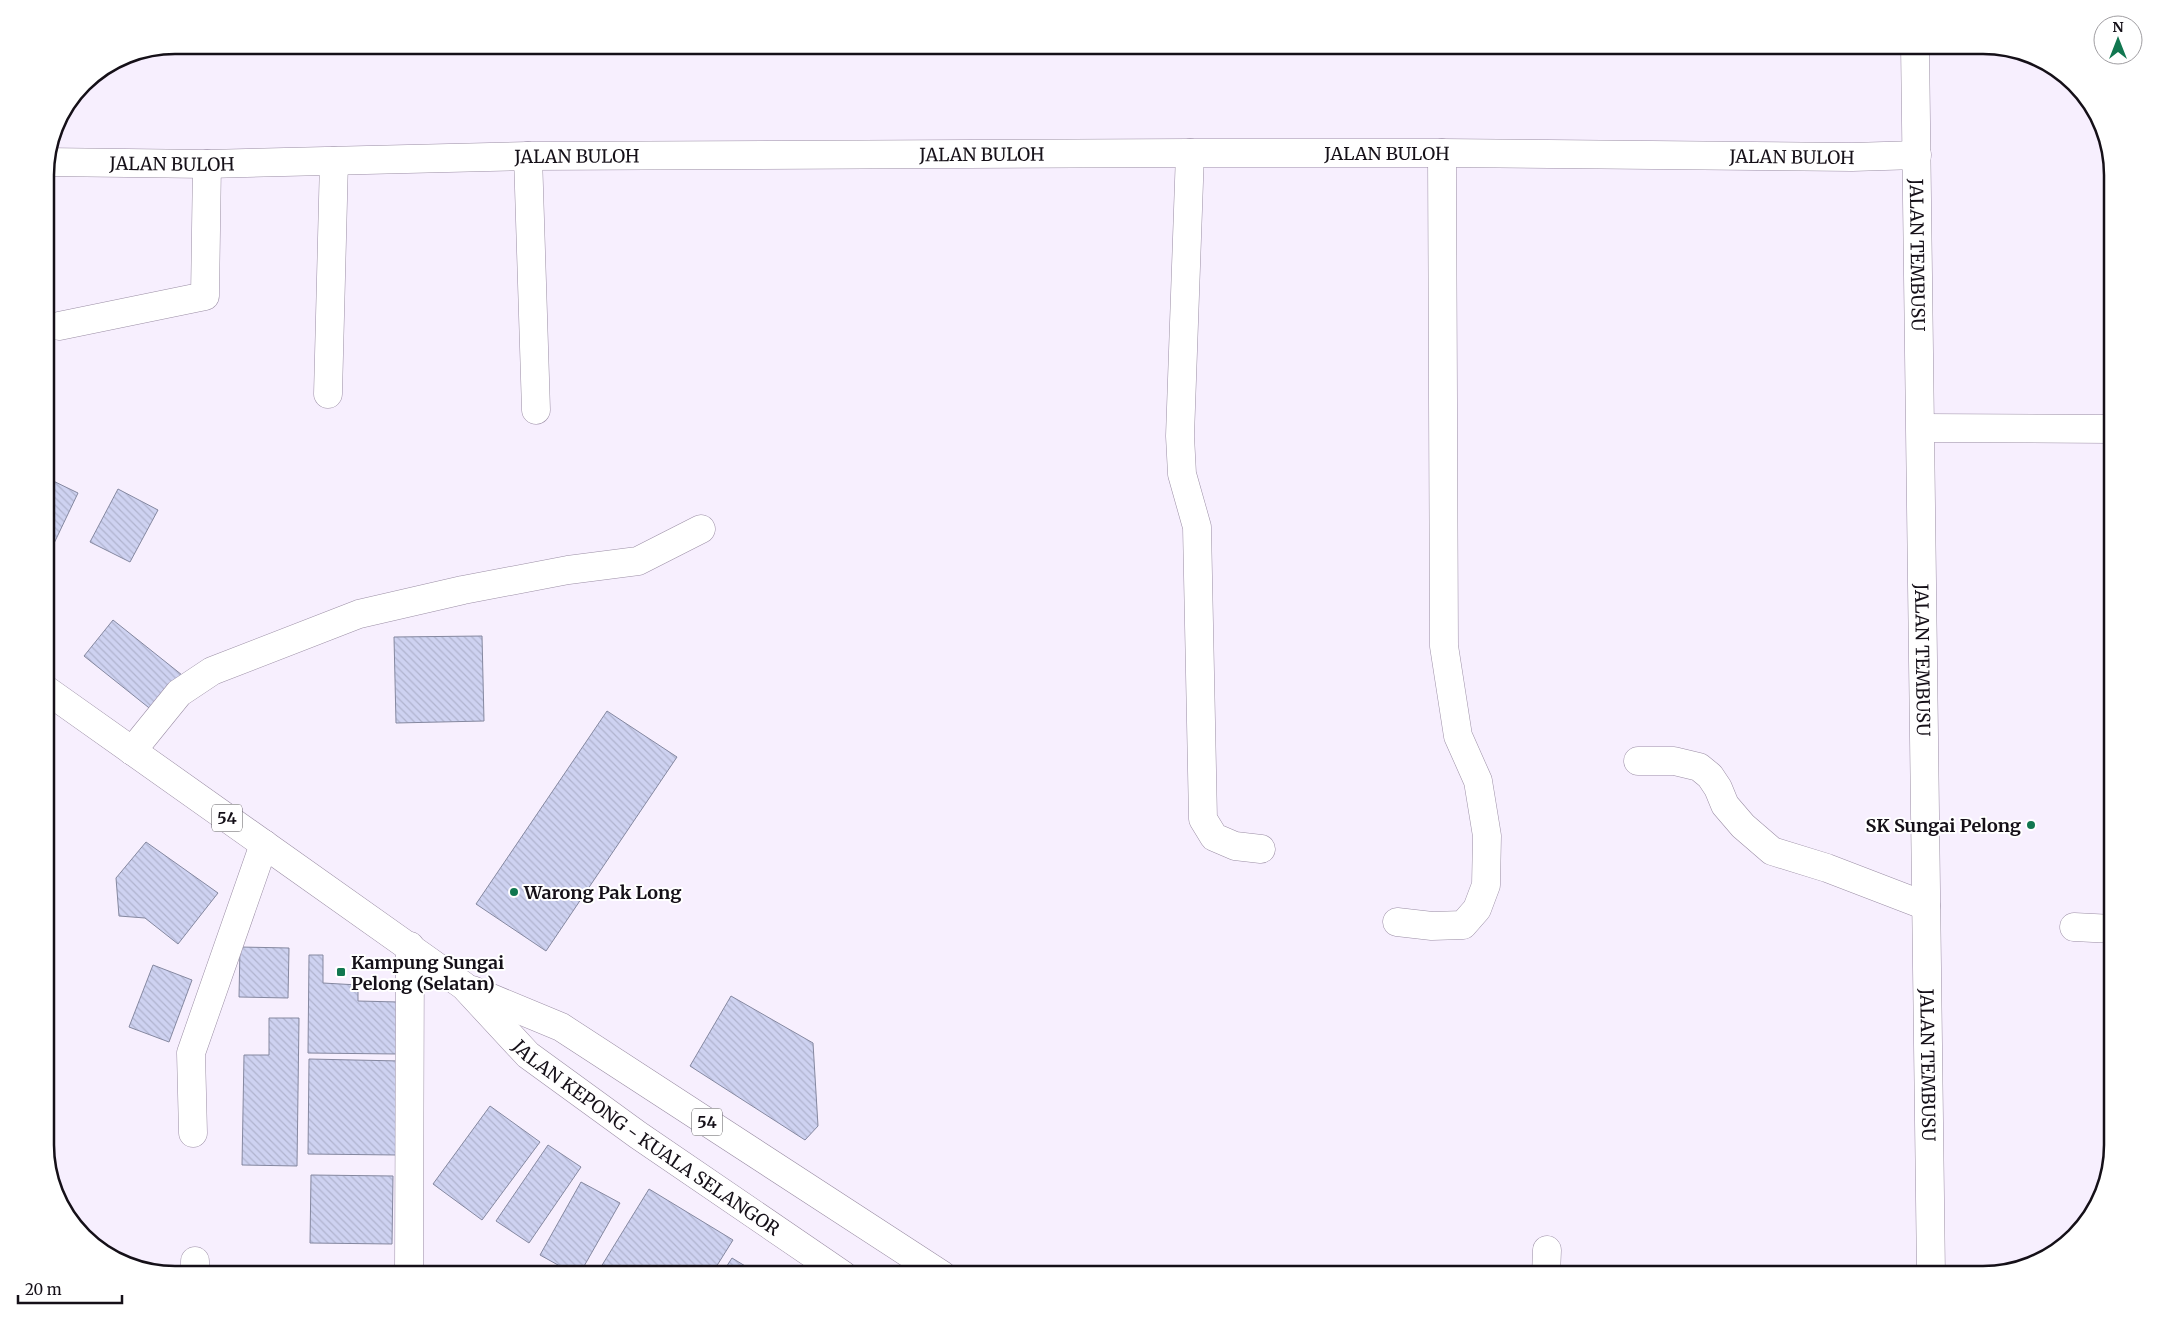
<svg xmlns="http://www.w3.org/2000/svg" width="2158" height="1320" viewBox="0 0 2158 1320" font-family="Merriweather,serif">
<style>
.building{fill:url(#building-back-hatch);stroke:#8588a0}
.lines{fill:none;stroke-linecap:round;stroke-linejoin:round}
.minor-casing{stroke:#9b8ea5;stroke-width:29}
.highway-casing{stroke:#9b8ea5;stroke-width:29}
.minor{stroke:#fff;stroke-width:28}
.highway{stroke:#fff;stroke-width:28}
.poi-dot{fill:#117750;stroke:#fff;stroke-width:2}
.labels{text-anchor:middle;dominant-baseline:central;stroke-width:4;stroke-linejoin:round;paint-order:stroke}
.shield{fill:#fff;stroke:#5b585d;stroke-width:1}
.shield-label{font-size:16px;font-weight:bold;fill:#151018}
.street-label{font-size:18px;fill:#151018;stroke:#fff}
.poi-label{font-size:18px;font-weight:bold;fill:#151018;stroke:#fff;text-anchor:start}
.rim{fill:none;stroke:#151018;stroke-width:2.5}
</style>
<defs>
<pattern id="building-back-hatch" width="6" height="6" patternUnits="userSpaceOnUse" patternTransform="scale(1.25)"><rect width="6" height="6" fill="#ced2f1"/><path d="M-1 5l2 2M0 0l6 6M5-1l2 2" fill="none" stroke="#b0b3ce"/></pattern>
</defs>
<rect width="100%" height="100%" fill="#f7effe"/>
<g class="building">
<polygon points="45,477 78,493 47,558 45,557"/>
<polygon points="118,489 158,510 130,562 90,542"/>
<polygon points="113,620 187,679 158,715 84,656"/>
<polygon points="482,636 484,721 396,723 394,637"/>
<polygon points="607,711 677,757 546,951 476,904"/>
<polygon points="146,842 218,893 178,944 145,918 119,916 116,878"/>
<polygon points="240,947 289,948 288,998 239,997"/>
<polygon points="309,955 323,955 323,983 358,985 358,1001 398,1002 397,1054 308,1053"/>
<polygon points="153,965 192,980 169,1042 129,1027"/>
<polygon points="731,996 813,1043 818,1126 805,1140 690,1066"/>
<polygon points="269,1018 299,1018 297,1166 242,1165 244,1055 269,1055"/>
<polygon points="309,1059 400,1061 398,1155 308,1154"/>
<polygon points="490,1106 540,1142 482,1220 433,1184"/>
<polygon points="548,1145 581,1167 529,1243 496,1221"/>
<polygon points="311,1175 393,1176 392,1244 310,1243"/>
<polygon points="581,1182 620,1203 579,1275 576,1275 540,1255"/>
<polygon points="649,1189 733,1240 711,1275 596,1275"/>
<polygon points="732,1258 760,1275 721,1275"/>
<polygon points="1617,1272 1617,1275 1561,1275 1561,1273"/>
</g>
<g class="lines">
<defs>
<g id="minor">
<path id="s1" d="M1915 45 1931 1275"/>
<polyline points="1190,153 1180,436 1182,474 1197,527 1203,819 1214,837 1235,846 1261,849"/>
<polyline points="528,156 536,410"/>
<path id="s2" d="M46 162 207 164 528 156 1190 153H1442L1852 157 1917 155"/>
<polyline points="59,326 205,296 207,164"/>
<polyline points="328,394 334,161"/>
<polyline points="1921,428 2113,429"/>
<polyline points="132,751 179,693 212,671 359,614 463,590 568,570 638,561 701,529"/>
<polyline points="1638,761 1674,761 1699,767 1710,776 1718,788 1725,805 1743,826 1772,851 1827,868 1926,906"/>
<polyline points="1397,922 1432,926 1463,925 1477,909 1486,885 1487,836 1478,781 1458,736 1444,646 1442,153"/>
<polyline points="2074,927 2113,929"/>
<polyline points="193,1133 191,1053 264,844"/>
<polyline points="195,1275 195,1261"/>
<polyline points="409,1275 410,946"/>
<polyline points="1546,1275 1547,1250"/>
</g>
<g id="highway">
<path id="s3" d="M45 689 464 986 528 1055 638 1135 843 1275"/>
<polyline points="472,990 561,1027 942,1275"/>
</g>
</defs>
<use href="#minor" class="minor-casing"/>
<use href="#highway" class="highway-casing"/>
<use href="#minor" class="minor"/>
<use href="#highway" class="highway"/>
</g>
<g class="poi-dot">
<circle cx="2031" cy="825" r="5"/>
<circle cx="514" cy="892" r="5"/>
<rect x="336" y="967" width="10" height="10" rx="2.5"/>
</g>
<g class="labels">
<g class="shield">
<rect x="212" y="804.5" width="30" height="27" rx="4"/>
<rect x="692" y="1108.5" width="30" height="27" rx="4"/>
</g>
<g class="shield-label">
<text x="227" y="818">54</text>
<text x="707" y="1122">54</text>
</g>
<g class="street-label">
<text stroke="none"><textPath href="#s2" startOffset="1341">JALAN BULOH</textPath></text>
<text stroke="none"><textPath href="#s2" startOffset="936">JALAN BULOH</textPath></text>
<text stroke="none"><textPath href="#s2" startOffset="531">JALAN BULOH</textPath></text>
<text stroke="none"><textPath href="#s2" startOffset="1746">JALAN BULOH</textPath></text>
<text stroke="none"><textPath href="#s2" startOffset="126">JALAN BULOH</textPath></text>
<text stroke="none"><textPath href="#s1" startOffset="210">JALAN TEMBUSU</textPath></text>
<text stroke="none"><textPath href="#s1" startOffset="615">JALAN TEMBUSU</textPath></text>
<text stroke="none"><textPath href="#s1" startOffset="1020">JALAN TEMBUSU</textPath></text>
<text stroke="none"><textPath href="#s3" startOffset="752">JALAN KEPONG - KUALA SELANGOR</textPath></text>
</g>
<g class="poi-label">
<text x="2021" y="825" text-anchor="end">SK Sungai Pelong</text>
<text x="524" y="892">Warong Pak Long</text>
<text x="351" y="962">Kampung Sungai<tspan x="351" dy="21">Pelong (Selatan)</tspan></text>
</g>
</g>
<path d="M0 0H2158V1320H0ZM175 54H1983A121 121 0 0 1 2104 175V1145A121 121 0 0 1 1983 1266H175A121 121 0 0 1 54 1145V175A121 121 0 0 1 175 54Z" fill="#fff" fill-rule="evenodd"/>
<path class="rim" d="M175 54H1983A121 121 0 0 1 2104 175V1145A121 121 0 0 1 1983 1266H175A121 121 0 0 1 54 1145V175A121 121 0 0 1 175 54Z"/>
<g transform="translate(2118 40)"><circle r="24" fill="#ffffff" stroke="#a19fa3"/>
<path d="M0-4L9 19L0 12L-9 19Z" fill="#117750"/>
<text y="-8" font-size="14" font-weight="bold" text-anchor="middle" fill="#151018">N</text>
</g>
<path d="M18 1295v8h104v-8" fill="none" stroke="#151018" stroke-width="2.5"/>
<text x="25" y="1295" font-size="15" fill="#151018" stroke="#ffffff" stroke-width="4" paint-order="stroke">20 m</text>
</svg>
